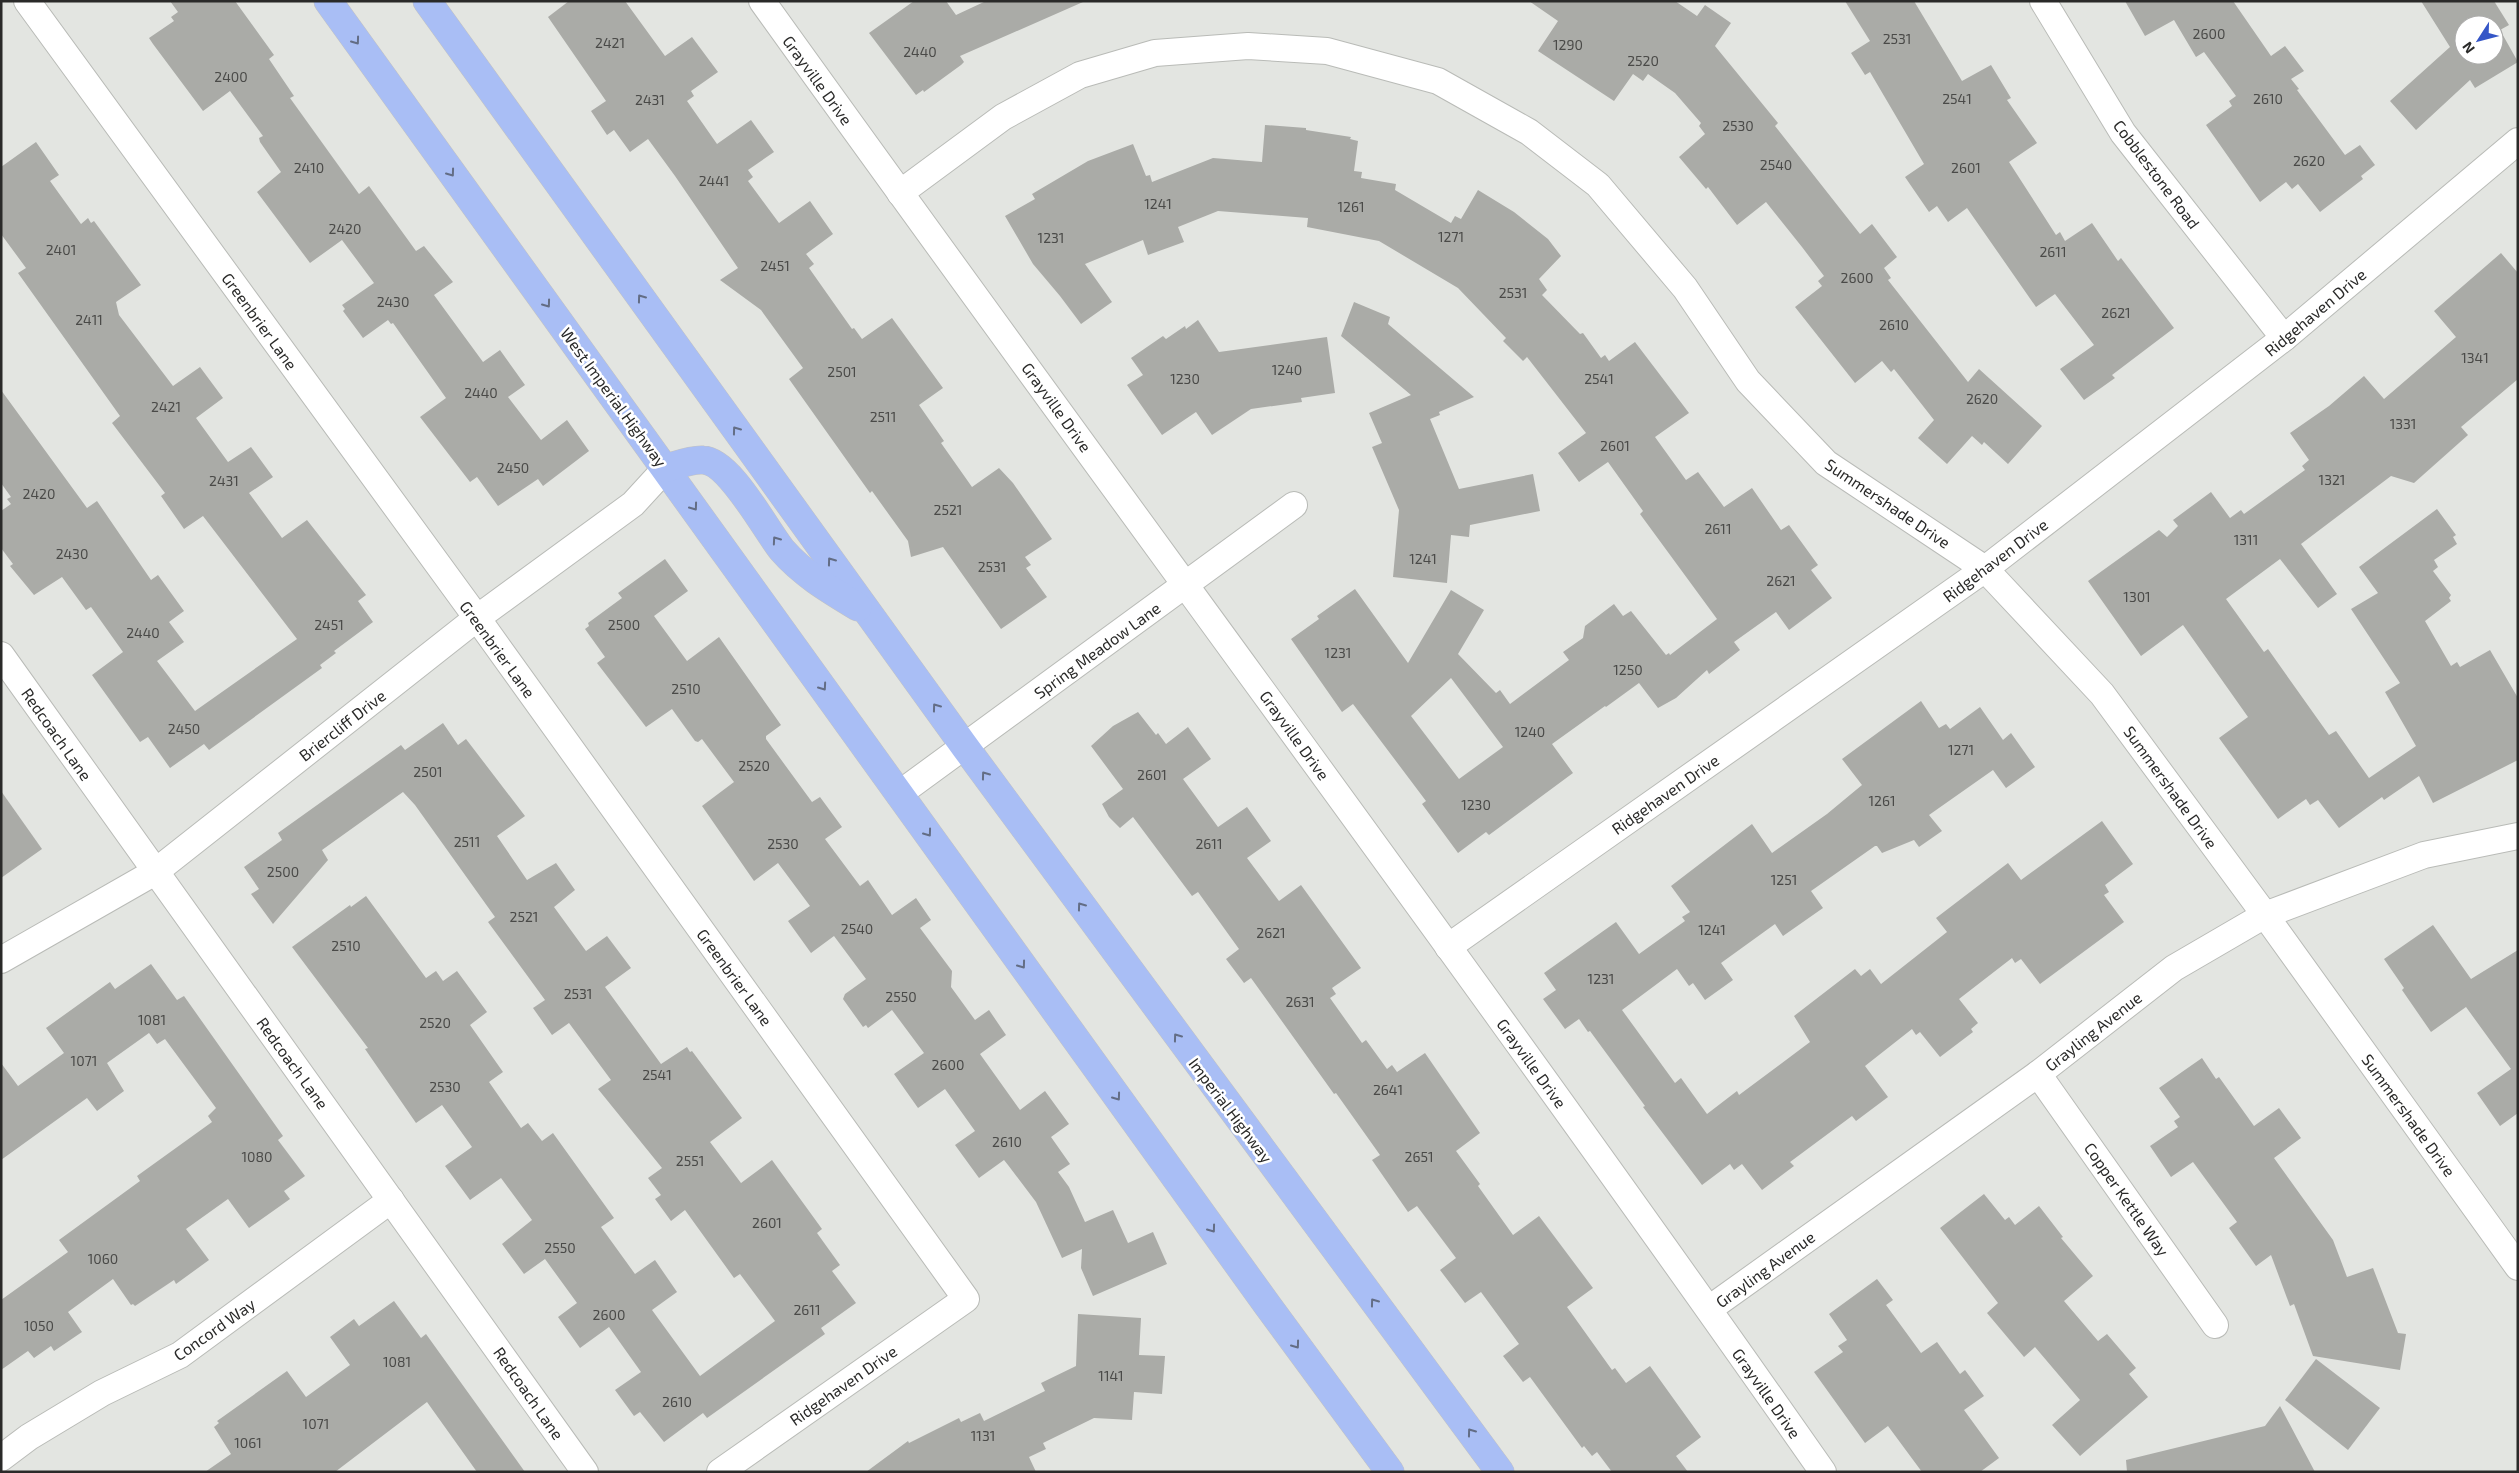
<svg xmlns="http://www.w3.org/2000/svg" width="2519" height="1473" viewBox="0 0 2519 1473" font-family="'Exo 2',sans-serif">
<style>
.building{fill:#aaaba7;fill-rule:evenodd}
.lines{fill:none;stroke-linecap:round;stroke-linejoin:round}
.street-casing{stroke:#b9bbb7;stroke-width:28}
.primary-casing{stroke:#c3c3c3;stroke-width:29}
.street{stroke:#fff;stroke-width:26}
.primary{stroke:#a9bef5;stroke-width:28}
.oneway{stroke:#636d85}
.labels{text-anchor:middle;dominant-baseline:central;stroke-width:5;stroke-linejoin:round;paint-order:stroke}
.number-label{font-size:14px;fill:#4a4a48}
.street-label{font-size:16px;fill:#2a2a29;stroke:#fff}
</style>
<rect width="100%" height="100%" fill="#e3e5e1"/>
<g class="building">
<polygon points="170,1 235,1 274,55 269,59 294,96 290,98 359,194 369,186 416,251 424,246 453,282 434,295 483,362 500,350 525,385 508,397 541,440 567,420 589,451 543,486 538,479 498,506 477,477 470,482 420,417 446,398 393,323 391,324 388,320 363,338 343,311 345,309 342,305 374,283 342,240 310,263 257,192 281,172 260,142 259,138 263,136 230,91 203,111 153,44 149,38 174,21 171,17 178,12"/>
<polygon points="569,1 625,1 665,56 692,37 718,72 691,91 694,96 687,101 717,144 751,120 774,152 748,170 753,177 748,181 779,223 810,201 833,234 806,254 814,264 809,268 852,329 854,328 862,339 892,318 943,388 919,405 944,441 941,443 972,487 999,468 1013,483 1052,539 1025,557 1031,565 1026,568 1047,597 1001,629 943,547 911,557 908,541 872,491 870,493 789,379 803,368 761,310 720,280 738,268 675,176 648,139 630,152 614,130 607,135 591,111 606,101 548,17"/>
<polygon points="914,1 946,1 956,15 986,1 1083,2 960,56 964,62 961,65 924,92 923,90 916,95 869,33"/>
<polygon points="1529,1 1675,1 1697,16 1705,5 1731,23 1715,46 1778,123 1775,126 1860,234 1872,224 1897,257 1884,268 1891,278 1888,280 1968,382 1979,369 2042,426 2008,464 1984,442 1982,445 1972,436 1947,464 1918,438 1934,420 1894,369 1891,372 1882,361 1855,383 1795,307 1822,286 1818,281 1824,276 1802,247 1766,202 1737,225 1708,187 1706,189 1679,157 1705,134 1699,126 1701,123 1675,93 1648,74 1643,81 1633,74 1614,101 1538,51 1558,21"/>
<polygon points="1845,1 1914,1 1962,81 1991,65 2011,98 2007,100 2037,143 2009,162 2056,235 2060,232 2065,241 2092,223 2118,261 2121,258 2174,328 2112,375 2115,378 2084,400 2060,369 2094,345 2055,294 2036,307 1967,208 1948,222 1937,206 1929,212 1905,177 1924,164 1870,72 1865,75 1851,53 1870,41"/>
<polygon points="2125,1 2233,1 2271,56 2285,46 2304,71 2291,79 2299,89 2297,90 2345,155 2360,145 2375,165 2361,176 2363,179 2320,212 2298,184 2292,189 2286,182 2260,202 2206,125 2232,106 2229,101 2236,96 2204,52 2196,57 2174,20 2145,36"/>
<path d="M2421 1H2494L2509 25 2500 30 2518 62 2475 88 2470 80 2416 130 2390 101 2450 47ZM2464 25H2494V55H2464Z"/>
<path d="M1265 125 1306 128V130L1351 137 1350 139 1358 141 1354 171 1362 172 1361 178 1396 184 1395 190 1451 223 1455 216 1461 219 1478 190 1514 212 1548 239 1561 256 1539 279 1547 290 1542 295 1580 334 1583 333 1601 358 1605 355 1609 361 1635 342 1689 413 1655 437 1686 480 1698 472 1724 507 1752 488 1781 530 1789 525 1818 565 1811 570 1832 598 1789 630 1776 612 1734 642 1740 650 1709 674 1707 670 1676 698 1658 708 1639 683 1606 707 1605 706 1552 744 1573 773 1489 835 1486 832 1458 853 1422 804 1426 801 1353 704 1342 712 1291 639 1319 619 1317 616 1355 589 1408 663 1451 590 1484 610 1458 654 1496 693 1500 690 1510 704 1569 660 1563 652 1583 638 1585 626 1614 604 1623 616 1631 611 1666 655 1669 653 1670 655 1717 619 1640 514 1643 511 1608 462 1579 482 1558 453 1586 433 1527 357 1523 361 1503 341 1506 338 1458 288 1379 241 1307 227 1308 218 1218 211 1178 227 1184 242 1148 255 1143 240 1085 264 1112 302 1081 324 1060 296 1033 264 1005 216 1035 199 1032 194 1088 161 1133 144 1146 176 1150 175 1152 182 1213 158 1262 162ZM1451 678 1503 747 1459 779 1411 716Z"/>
<polygon points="36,142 59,175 50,181 81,224 88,218 91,223 94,221 141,285 116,302 119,315 173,386 200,367 223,398 196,418 228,462 251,447 273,477 249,493 282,538 307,520 366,595 358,601 373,622 334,651 336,653 320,665 322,668 209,750 204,744 170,768 148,737 140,742 92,675 123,652 91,607 86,610 62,577 34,595 10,566 13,564 1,548 1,511 11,504 7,499 11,497 1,483 1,390 87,508 97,501 151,580 158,575 184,611 169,622 184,642 157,661 195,711 297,639 203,516 184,529 161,496 165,493 112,423 120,416 18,273 26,268 1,234 1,167"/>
<polygon points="2501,253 2518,273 2518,379 2461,427 2468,435 2414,483 2391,476 2301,544 2337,594 2318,608 2280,559 2226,599 2264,652 2268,649 2329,735 2336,731 2369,778 2416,746 2385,692 2400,683 2351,609 2378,593 2359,567 2437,509 2456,535 2453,537 2457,544 2434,560 2438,567 2433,571 2451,595 2449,598 2451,601 2425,621 2451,666 2457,662 2460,667 2490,650 2518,698 2518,760 2433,803 2419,776 2384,800 2382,797 2339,828 2318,800 2310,805 2306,799 2278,819 2219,738 2248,717 2183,625 2141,656 2088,581 2159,530 2167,537 2178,526 2173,520 2211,492 2230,518 2241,510 2244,514 2305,470 2302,466 2309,460 2290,433 2329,406 2364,376 2384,399 2456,337 2434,311"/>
<polygon points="1354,302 1390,317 1388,324 1474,397 1439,412 1440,415 1430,419 1459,489 1533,474 1540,511 1470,525 1469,537 1451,535 1447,583 1393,577 1399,510 1372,447 1382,443 1369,413 1411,395 1341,336"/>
<polygon points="1198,320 1219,352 1327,337 1335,393 1301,398 1302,402 1251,409 1212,435 1196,412 1162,435 1127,385 1143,375 1131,358 1163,336 1166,339 1185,326 1186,329"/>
<polygon points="665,559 688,591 654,616 687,661 719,637 781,725 766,736 766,739 812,802 820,797 842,827 825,839 860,886 868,880 892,915 916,898 931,920 920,928 952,971 951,987 975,1020 989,1010 1006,1035 980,1054 1020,1110 1045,1091 1069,1124 1051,1137 1070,1164 1058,1172 1069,1187 1085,1222 1113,1210 1128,1243 1153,1232 1167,1264 1093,1296 1081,1268 1082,1249 1062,1258 1036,1202 1008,1165 1004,1160 979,1178 955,1145 975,1131 945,1089 918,1108 894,1074 924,1053 892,1010 868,1028 866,1025 863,1027 843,999 845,994 866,979 834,936 811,953 788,921 810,906 778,863 754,881 702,806 734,782 702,739 698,742 695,741 672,709 646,727 597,663 605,657 585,629 589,626 588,623 622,598 618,593"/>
<polygon points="1921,701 1939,728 1946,724 1950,729 1980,707 2003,740 2011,733 2035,767 2006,788 1993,770 1929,815 1942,831 1919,847 1914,840 1882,853 1877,846 1875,846 1811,891 1823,908 1783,936 1775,924 1721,963 1733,980 1705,1000 1693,983 1689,986 1677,969 1622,1010 1675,1083 1681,1078 1707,1114 1737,1091 1739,1095 1810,1042 1794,1016 1855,969 1861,976 1870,969 1881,984 1947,932 1936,918 2008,863 2021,880 2102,821 2133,864 2105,885 2109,892 2104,895 2124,922 2040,984 2021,959 2015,963 2012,958 1959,999 1978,1023 1971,1029 1973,1032 1940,1057 1920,1032 1916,1035 1912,1029 1865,1066 1888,1097 1856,1121 1852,1116 1790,1162 1794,1166 1762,1190 1742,1164 1734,1170 1730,1164 1702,1185 1643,1107 1645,1106 1590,1031 1588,1032 1579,1019 1565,1029 1543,999 1556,990 1544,973 1616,922 1639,954 1685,921 1682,917 1690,912 1671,886 1752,824 1772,853 1827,814 1862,785 1842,759"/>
<polygon points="1138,712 1156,735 1158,733 1166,744 1188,727 1211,759 1183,779 1218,827 1247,807 1271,841 1247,858 1279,901 1301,885 1361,968 1332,988 1336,994 1330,998 1362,1043 1366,1040 1387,1069 1392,1065 1397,1072 1425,1053 1480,1133 1456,1151 1480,1184 1478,1186 1513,1235 1539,1216 1593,1288 1567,1307 1612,1370 1615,1368 1626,1383 1650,1366 1701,1437 1676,1456 1688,1472 1612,1472 1597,1452 1592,1456 1584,1446 1582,1448 1530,1377 1523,1382 1503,1356 1519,1344 1481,1292 1465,1303 1440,1270 1456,1258 1417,1206 1408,1212 1372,1160 1380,1155 1336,1093 1334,1094 1251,978 1244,983 1226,959 1239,949 1198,892 1192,896 1133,817 1120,828 1109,817 1102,804 1123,789 1091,746 1113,726"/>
<polygon points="443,723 458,745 466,739 525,816 497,836 527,880 556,863 575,890 554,907 586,951 607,936 631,968 605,987 661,1064 687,1047 690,1052 692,1051 742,1118 710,1142 741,1183 772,1160 822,1229 817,1233 840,1265 832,1271 856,1303 821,1328 825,1334 707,1418 703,1413 664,1442 640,1412 634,1416 615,1390 641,1372 609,1327 580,1348 558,1317 577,1303 545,1259 524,1274 502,1244 532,1220 501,1178 470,1200 445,1166 472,1147 442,1105 416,1123 365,1049 368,1048 292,947 350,905 351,907 366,896 426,978 436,971 443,981 457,971 487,1012 470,1025 503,1072 489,1082 521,1128 528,1123 542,1141 553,1133 614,1218 601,1227 635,1274 655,1260 677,1292 652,1310 700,1376 775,1321 740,1274 734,1278 685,1210 671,1221 655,1199 661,1195 648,1178 662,1168 598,1089 611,1080 569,1023 552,1035 533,1008 545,1000 488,922 495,917 415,805 403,792 322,850 328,860 273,924 251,894 259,889 244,867 282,840 278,833 401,745 405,750"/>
<polygon points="1,791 42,849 1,878"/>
<polygon points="2433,925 2471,979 2518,950 2518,1113 2500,1126 2477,1093 2511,1069 2466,1007 2431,1032 2402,990 2404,988 2384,959"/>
<polygon points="151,964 177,1000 184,996 283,1136 278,1140 305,1176 284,1191 290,1199 249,1228 228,1199 186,1229 209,1260 176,1284 174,1280 135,1306 133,1304 131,1305 113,1279 68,1312 82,1332 54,1351 51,1346 34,1358 28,1351 1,1370 1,1300 68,1252 59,1240 140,1181 137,1176 212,1122 208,1116 216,1108 165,1039 157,1044 149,1033 107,1063 124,1091 97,1111 87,1098 1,1160 1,1063 18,1086 64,1053 46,1028 110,982 115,989"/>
<polygon points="2202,1058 2216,1079 2219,1077 2254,1126 2279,1108 2301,1138 2274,1158 2333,1240 2347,1277 2373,1268 2398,1333 2406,1334 2400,1370 2313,1356 2294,1304 2290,1306 2271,1255 2256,1266 2229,1228 2237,1222 2193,1162 2171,1177 2150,1146 2178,1127 2174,1121 2180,1117 2159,1088"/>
<polygon points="1984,1194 2005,1220 2009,1217 2015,1225 2039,1206 2063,1237 2061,1238 2093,1276 2064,1301 2098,1341 2107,1334 2136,1368 2129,1374 2148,1397 2080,1456 2052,1425 2080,1400 2035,1347 2024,1357 1987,1313 1998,1303 1940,1228"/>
<polygon points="1877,1279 1893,1300 1886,1305 1921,1353 1937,1342 1960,1374 1965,1370 1984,1396 1964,1410 1999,1458 1980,1472 1922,1472 1888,1426 1865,1443 1814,1372 1843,1352 1838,1346 1847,1340 1829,1314"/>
<polygon points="394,1301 421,1338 426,1334 525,1472 477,1472 427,1402 335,1472 205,1472 231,1454 214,1427 219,1423 217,1421 287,1371 306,1397 350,1365 330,1337 354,1319 359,1326"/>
<polygon points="1078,1314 1141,1318 1139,1355 1165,1356 1162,1394 1134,1392 1132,1420 1094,1418 1043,1443 1046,1449 1029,1457 1036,1472 866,1472 908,1441 909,1443 959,1418 961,1422 980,1413 984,1421 1045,1391 1041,1383 1076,1366"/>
<polygon points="2316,1359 2380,1408 2348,1450 2285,1400"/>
<polygon points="2280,1406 2315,1472 2127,1472 2126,1460 2265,1426"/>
</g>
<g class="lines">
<defs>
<g id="street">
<polyline points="27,1 477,618 966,1299 720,1472"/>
<path d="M762 1C1114 492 1476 976 1823 1472"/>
<polyline points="2043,1 2123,133 2284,338"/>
<polyline points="900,193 1003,117 1080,75 1155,53 1248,46 1327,51 1438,81 1529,132 1598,185 1685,288 1748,381 1826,463 1985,569 2102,694 2265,915 2518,1267"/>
<polyline points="1,655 585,1472"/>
<polyline points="899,794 1294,505"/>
<polyline points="1448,947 1985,569 2284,338 2518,141"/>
<polyline points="1,960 155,872 477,618 633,504 666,468"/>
<polyline points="2038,1074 2215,1325"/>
<polyline points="1709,1309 2038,1074 2174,968 2265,915 2424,855 2518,836"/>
<polyline points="1,1458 29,1437 102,1393 180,1355 391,1200"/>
</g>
<g id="primary">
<polyline points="328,1 1268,1306 1390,1472"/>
<polyline points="427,1 965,747 1500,1472"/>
<path d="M666 468C677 465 692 459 703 460 730 461 765 529 782 550 804 575 830 590 858 607"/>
</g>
</defs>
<use href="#street" class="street-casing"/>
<use href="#primary" class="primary-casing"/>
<use href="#street" class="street"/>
<use href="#primary" class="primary"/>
</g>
<defs><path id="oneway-chevron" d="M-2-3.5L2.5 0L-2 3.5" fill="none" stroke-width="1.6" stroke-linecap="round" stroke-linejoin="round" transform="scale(1.25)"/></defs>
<g class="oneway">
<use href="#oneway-chevron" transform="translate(356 41) rotate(54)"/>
<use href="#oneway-chevron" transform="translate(451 173) rotate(54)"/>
<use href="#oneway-chevron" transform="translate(641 298) rotate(-126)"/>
<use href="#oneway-chevron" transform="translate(547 304) rotate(54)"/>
<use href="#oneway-chevron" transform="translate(736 430) rotate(-126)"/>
<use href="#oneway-chevron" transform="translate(694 507) rotate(54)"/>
<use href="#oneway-chevron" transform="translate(776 540) rotate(-125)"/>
<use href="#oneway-chevron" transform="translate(831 561) rotate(-126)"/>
<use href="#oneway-chevron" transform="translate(823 687) rotate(55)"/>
<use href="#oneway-chevron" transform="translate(936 707) rotate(-126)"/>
<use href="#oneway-chevron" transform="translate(985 775) rotate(-126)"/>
<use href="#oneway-chevron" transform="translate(928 833) rotate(54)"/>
<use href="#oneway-chevron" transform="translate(1081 906) rotate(-126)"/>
<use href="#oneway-chevron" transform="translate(1022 965) rotate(54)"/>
<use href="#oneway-chevron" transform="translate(1177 1037) rotate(-126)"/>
<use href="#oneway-chevron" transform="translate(1117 1097) rotate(54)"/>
<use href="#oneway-chevron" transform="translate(1212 1229) rotate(54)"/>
<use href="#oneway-chevron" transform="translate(1374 1302) rotate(-126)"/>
<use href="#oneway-chevron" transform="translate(1296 1345) rotate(54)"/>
<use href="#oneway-chevron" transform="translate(1471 1432) rotate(-126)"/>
</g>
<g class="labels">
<g class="number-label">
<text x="2209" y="33">2600</text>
<text x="1897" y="38">2531</text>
<text x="610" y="42">2421</text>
<text x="1568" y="44">1290</text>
<text x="920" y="51">2440</text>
<text x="1643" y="60">2520</text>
<text x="231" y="76">2400</text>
<text x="1957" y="98">2541</text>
<text x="2268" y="98">2610</text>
<text x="650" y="99">2431</text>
<text x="1738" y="125">2530</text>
<text x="2309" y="160">2620</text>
<text x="1776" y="164">2540</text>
<text x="309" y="167">2410</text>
<text x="1966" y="167">2601</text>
<text x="714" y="180">2441</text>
<text x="1158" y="203">1241</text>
<text x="1351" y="206">1261</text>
<text x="345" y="228">2420</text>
<text x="1451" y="236">1271</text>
<text x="1051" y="237">1231</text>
<text x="61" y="249">2401</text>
<text x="2053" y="251">2611</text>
<text x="775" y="265">2451</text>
<text x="1857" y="277">2600</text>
<text x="1513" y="292">2531</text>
<text x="393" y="301">2430</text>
<text x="2116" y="312">2621</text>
<text x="89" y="319">2411</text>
<text x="1894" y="324">2610</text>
<text x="2475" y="357">1341</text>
<text x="1287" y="369">1240</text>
<text x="842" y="371">2501</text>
<text x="1185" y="378">1230</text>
<text x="1599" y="378">2541</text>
<text x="481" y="392">2440</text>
<text x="1982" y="398">2620</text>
<text x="166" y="406">2421</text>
<text x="883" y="416">2511</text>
<text x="2403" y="423">1331</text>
<text x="1615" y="445">2601</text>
<text x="513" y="467">2450</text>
<text x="2332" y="479">1321</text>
<text x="224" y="480">2431</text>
<text x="39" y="493">2420</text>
<text x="948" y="509">2521</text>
<text x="1718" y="528">2611</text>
<text x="2246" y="539">1311</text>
<text x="72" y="553">2430</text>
<text x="1423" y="558">1241</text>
<text x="992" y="566">2531</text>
<text x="1781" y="580">2621</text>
<text x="2137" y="596">1301</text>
<text x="329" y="624">2451</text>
<text x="624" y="624">2500</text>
<text x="143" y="632">2440</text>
<text x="1338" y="652">1231</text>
<text x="1628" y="669">1250</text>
<text x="686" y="688">2510</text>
<text x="184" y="728">2450</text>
<text x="1530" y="731">1240</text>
<text x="1961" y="749">1271</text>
<text x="754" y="765">2520</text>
<text x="428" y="771">2501</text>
<text x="1152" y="774">2601</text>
<text x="1882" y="800">1261</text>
<text x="1476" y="804">1230</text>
<text x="467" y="841">2511</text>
<text x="783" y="843">2530</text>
<text x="1209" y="843">2611</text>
<text x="283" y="871">2500</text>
<text x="1784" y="879">1251</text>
<text x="524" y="916">2521</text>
<text x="857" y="928">2540</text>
<text x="1712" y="929">1241</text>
<text x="1271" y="932">2621</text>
<text x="346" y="945">2510</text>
<text x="1601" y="978">1231</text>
<text x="578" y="993">2531</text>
<text x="901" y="996">2550</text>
<text x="1300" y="1001">2631</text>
<text x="152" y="1019">1081</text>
<text x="435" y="1022">2520</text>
<text x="84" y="1060">1071</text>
<text x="948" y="1064">2600</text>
<text x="657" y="1074">2541</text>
<text x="445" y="1086">2530</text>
<text x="1388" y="1089">2641</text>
<text x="1007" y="1141">2610</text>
<text x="257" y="1156">1080</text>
<text x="1419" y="1156">2651</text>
<text x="690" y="1160">2551</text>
<text x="767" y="1222">2601</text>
<text x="560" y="1247">2550</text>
<text x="103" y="1258">1060</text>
<text x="807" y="1309">2611</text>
<text x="609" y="1314">2600</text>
<text x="39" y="1325">1050</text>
<text x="397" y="1361">1081</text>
<text x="1111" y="1375">1141</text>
<text x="677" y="1401">2610</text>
<text x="316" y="1423">1071</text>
<text x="983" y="1435">1131</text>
<text x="248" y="1442">1061</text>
</g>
<g class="street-label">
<text transform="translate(818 80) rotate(54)">Grayville Drive</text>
<text transform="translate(2157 174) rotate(53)">Cobblestone Road</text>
<text transform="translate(2315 312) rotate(-40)">Ridgehaven Drive</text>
<text transform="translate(260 321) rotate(54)">Greenbrier Lane</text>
<text transform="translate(614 397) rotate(54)">West Imperial Highway</text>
<text transform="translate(1057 407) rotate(54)">Grayville Drive</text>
<text transform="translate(1888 503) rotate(34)">Summershade Drive</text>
<text transform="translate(1995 560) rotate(-37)">Ridgehaven Drive</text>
<text transform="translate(498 649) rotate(54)">Greenbrier Lane</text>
<text transform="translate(1097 650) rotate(-36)">Spring Meadow Lane</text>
<text transform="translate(342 725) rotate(-38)">Briercliff Drive</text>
<text transform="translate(57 734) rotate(55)">Redcoach Lane</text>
<text transform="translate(1295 735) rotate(54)">Grayville Drive</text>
<text transform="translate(2171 787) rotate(54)">Summershade Drive</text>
<text transform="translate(1665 794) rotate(-35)">Ridgehaven Drive</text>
<text transform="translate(735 977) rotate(54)">Greenbrier Lane</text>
<text transform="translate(2093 1031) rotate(-38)">Grayling Avenue</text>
<text transform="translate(293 1063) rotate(54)">Redcoach Lane</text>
<text transform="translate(1532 1063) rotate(54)">Grayville Drive</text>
<text transform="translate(1231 1110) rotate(53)">Imperial Highway</text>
<text transform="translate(2409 1115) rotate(54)">Summershade Drive</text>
<text transform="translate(2127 1199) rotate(55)">Copper Kettle Way</text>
<text transform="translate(1765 1269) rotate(-36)">Grayling Avenue</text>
<text transform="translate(214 1329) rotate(-35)">Concord Way</text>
<text transform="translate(843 1385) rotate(-35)">Ridgehaven Drive</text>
<text transform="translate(529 1393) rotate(55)">Redcoach Lane</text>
<text transform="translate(1767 1393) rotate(55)">Grayville Drive</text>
</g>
</g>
<rect width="2519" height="1473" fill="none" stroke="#2a2a29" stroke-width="5"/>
<g transform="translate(2479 40) rotate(234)"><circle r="24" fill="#ffffff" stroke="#aaaaa9"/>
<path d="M0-4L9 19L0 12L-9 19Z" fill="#3556c7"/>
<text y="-8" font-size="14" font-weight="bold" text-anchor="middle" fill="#2a2a29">N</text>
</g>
</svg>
